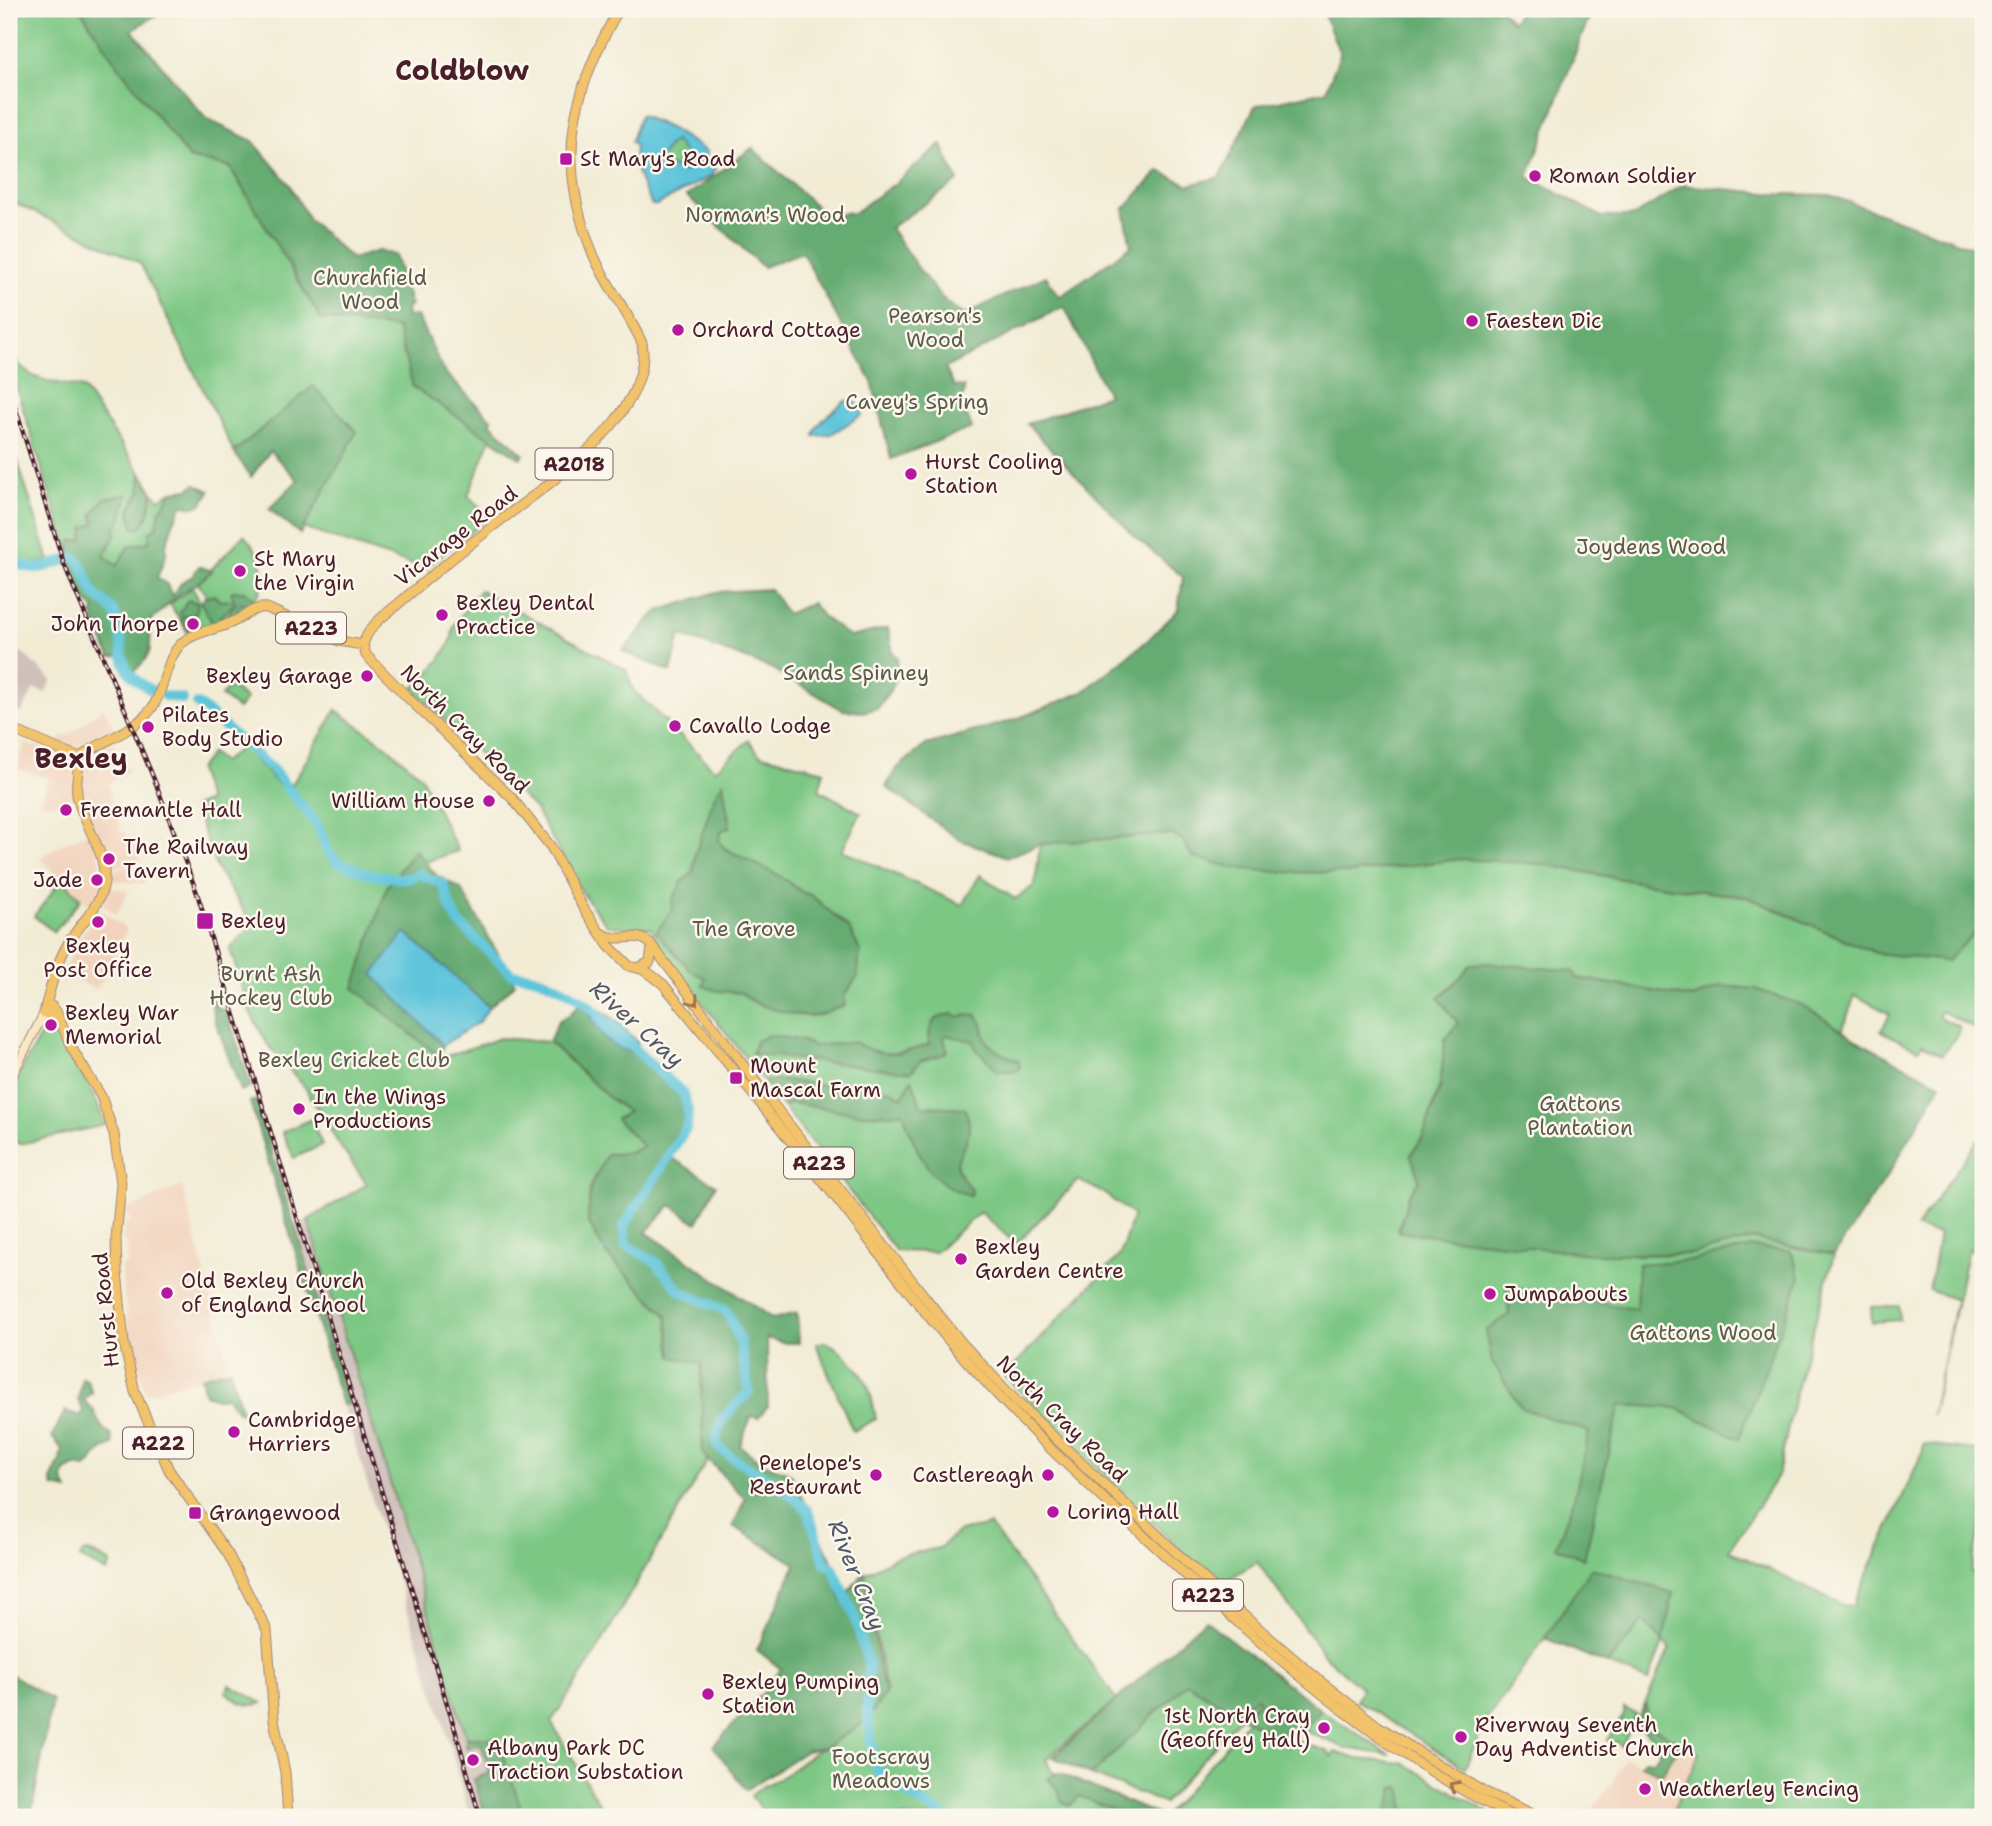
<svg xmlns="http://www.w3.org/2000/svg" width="1992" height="1826" viewBox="0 0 1992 1826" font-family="'Shantell Sans',sans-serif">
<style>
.built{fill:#f2d4be}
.industrial{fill:#cfc0ba}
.green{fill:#7dc784;stroke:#647358;stroke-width:2}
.forest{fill:#66ac72;stroke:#58664e;stroke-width:2}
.water{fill:#5ec5db;stroke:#547283;stroke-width:2;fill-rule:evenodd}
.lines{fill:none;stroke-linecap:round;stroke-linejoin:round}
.stream{stroke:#5ec5db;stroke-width:2}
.river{stroke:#5ec5db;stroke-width:10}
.secondary-casing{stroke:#9e8680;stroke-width:10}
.primary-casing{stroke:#9e8680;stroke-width:11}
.secondary{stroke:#fae7c3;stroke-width:8}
.primary{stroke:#f2c36a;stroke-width:9}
.rail-casing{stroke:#4a1f2b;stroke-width:4.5}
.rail{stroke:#fbf7ec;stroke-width:2;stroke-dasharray:5;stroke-linecap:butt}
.oneway{stroke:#9e714a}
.poi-dot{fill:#b5179e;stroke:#fbf7ec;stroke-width:2.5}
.labels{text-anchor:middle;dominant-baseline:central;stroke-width:5;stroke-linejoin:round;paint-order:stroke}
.shield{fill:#fbf7ec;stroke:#7f6065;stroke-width:2}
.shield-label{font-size:19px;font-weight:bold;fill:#4a1f2b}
.poi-label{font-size:21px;fill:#4a1f2b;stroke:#fbf7ec;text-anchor:start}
.park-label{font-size:21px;fill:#5c5a4a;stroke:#fbf7ec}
.street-label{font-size:21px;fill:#4a1f2b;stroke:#fbf7ec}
.water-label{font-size:23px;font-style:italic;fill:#515969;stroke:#fbf7ec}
.district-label{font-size:28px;font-weight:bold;fill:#4a1f2b;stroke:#fbf7ec}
</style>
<rect width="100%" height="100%" fill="#fbf7ec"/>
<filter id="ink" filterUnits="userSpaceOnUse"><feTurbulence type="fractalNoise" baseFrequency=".0143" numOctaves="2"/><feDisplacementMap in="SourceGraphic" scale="14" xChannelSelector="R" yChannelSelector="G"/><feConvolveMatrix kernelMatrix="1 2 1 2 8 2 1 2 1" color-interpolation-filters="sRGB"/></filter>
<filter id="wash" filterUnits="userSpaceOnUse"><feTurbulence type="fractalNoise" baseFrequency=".00686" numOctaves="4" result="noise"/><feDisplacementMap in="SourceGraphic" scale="28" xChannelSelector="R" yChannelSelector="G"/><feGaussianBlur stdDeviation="1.57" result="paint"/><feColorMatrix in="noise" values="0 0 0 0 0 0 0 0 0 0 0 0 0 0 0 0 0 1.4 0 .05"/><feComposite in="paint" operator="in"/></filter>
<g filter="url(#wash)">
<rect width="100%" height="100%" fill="#f2ecd5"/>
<g class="built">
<polygon points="103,708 116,731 79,750 74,751 58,743 63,736 70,734"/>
<polygon points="25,743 75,760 74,797 53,804 41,803 48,778 17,768"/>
<polygon points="113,743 129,771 107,784 121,833 124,832 135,843 140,861 107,869 80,787 81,774 86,760"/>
<polygon points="88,833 100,859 100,888 90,906 40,858 58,846"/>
<polygon points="136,866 147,868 145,884 112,881 113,871"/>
<polygon points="111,887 129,891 117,914 103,906"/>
<polygon points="100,910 127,929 97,989 62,975 75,944"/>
<polygon points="182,1186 230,1369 146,1394 129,1337 121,1266 128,1264 127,1241 122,1241 124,1224 130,1222 126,1210"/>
<polygon points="1679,1745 1699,1754 1670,1817 1588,1817 1614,1779 1625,1758 1662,1774"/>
</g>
<g class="industrial">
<polygon points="9,641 52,680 45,693 34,689 21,714 13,710 15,705 9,702"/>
<polygon points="308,1220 389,1479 466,1738 487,1739 498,1772 478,1777 490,1817 470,1817 441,1715 328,1360 288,1227"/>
</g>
<g class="green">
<polygon points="9,9 80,9 114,60 189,158 230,167 321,319 398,328 413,387 491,438 468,496 490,517 425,569 303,528 313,387 234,452 140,263 9,200"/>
<polygon points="675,141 687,156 689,166 684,172 674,167 665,167 659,160 667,147"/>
<path d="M9 344C21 383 47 380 83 388L141 473 140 493 134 501 140 526 148 518 153 492 159 499 173 491C161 507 158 524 149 542 144 544 135 543 131 546 122 550 123 561 116 566L104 555 116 534 115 529 121 519 114 498 104 499 92 515 95 523 83 540 71 541 69 555 9 364Z"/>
<polygon points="9,432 11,440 49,561 9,567"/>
<path d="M244 535C249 542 257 549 260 558 273 593 247 612 217 624L219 616 198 583Z"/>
<polygon points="192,588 215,625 198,630 195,624 196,631 190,632 183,619 181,620 188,633 170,604"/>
<polygon points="480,590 626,670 633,690 715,770 749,740 759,754 824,771 819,790 861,813 842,850 962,905 980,875 1015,899 1035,885 1040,844 1171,834 1278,872 1350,873 1460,859 1542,864 1643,883 1747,897 1875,953 1947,961 1983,923 1983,1032 1941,1011 1938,1017 1959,1026 1960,1031 1942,1055 1922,1044 1918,1050 1881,1031 1890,1014 1855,995 1842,1031 1797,1003 1722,986 1693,998 1577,978 1573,971 1471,964 1460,978 1439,998 1459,1024 1423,1137 1411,1155 1419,1180 1409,1195 1398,1230 1637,1255 1692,1254 1753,1239 1834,1255 1797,1386 1778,1475 1729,1550 1841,1605 1853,1606 1923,1451 1923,1444 1983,1451 1983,1511 1971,1572 1983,1575 1983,1817 1670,1817 1699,1754 1637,1722 1670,1648 1664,1641 1648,1681 1545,1638 1485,1722 1465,1768 1356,1700 1362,1689 1325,1656 1257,1562 1217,1586 1004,1376 1120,1255 1133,1215 1102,1192 1078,1180 1016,1244 980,1212 935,1252 896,1251 662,951 651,928 608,926 585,897 535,809 413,689 440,660 451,641 454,625"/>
<polygon points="230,686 246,699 238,709 221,696"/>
<polygon points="336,710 384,744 421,776 458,851 425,862 414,851 387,887 355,988 441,1058 500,1038 549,1042 608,1097 629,1112 616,1119 644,1146 630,1153 606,1254 668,1316 672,1356 701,1362 703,1454 708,1459 594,1656 551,1722 607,1817 490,1817 478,1777 497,1772 487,1739 466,1738 389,1479 308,1220 367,1184 340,1146 304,1086 268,1045 250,1012 230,949 253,925 217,869 194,807 208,801 198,770 211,753 223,762 242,747 287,793"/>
<polygon points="62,879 81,899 54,932 34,916"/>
<path d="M45 1027 50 1031 56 1027C72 1060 95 1090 105 1125L20 1144 9 1137V1092Z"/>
<polygon points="311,1119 322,1145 294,1158 282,1132"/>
<polygon points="1983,1133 1983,1257 1968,1248 1932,1416 1956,1300 1929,1290 1939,1234 1916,1228"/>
<polygon points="1899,1306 1900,1320 1872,1322 1871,1307"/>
<path d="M824 1342C839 1346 857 1366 865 1380 872 1392 873 1406 876 1419L853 1431 816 1344Z"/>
<polygon points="990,1525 1117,1700 1046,1759 1051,1771 1151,1817 767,1817 751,1796 760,1788 785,1775 812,1754 867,1720 886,1692 865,1573 898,1556 939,1548 960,1531"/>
<polygon points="88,1551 111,1563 107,1572 80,1558 83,1552"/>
<polygon points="1187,1683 1235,1713 1257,1696 1259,1700 1241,1716 1164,1803 1091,1775"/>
<path d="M230 1685 262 1703C248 1709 236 1701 226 1692Z"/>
<polygon points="1262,1705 1299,1741 1329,1752 1330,1756 1332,1756 1335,1752 1357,1759 1403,1763 1496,1817 1164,1817"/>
<polygon points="1624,1708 1636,1714 1622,1747 1616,1741 1613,1744 1607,1740 1624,1715"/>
<polygon points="1321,1710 1390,1755 1345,1748 1302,1730"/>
</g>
<g class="forest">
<polygon points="80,9 166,9 132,30 206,119 253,141 289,184 309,220 352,259 378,251 395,255 411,306 406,307 407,317 417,316 444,372 492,420 490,423 524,455 520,458 413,387 397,328 321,319 230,167 189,158 114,60"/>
<path d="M1322 9H1501L1512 22 1522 9H1592L1528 177 1602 217 1634 216 1683 185 1775 194 1830 195 1983 251V925L1947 961 1876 953 1747 897 1643 883 1542 864 1460 859 1350 873 1278 872 1235 868 1192 857 1183 840 1171 834 1040 844 1008 857 960 840 886 787 896 769 926 745 1014 720 1083 692 1147 641 1178 610 1183 577 1135 537 1027 424 1108 395 1064 306 945 368 954 386 964 387V394L960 400 972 428 891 459 872 382 802 252 763 267 687 196 752 148 830 219 847 212 852 214 897 182 941 144 958 181 890 228C907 251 938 303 964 315L1046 276 1059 297 1131 246 1124 209 1159 171 1189 185 1220 177 1255 106 1326 91 1340 54Z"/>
<polygon points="313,386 357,432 300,534 269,509 298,480 270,451 251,477 234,452"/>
<path d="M141 473 153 492C150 507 149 520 138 529L133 527 130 510 140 493Z"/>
<path d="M196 484 210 491C200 508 201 508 182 505L173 524 166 545V555L157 578 166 583 172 596 182 582 193 576 199 566 212 571 198 583 181 593 149 622C151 647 154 655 133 672L126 665 125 656 110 657 92 614 95 610C77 597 67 562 71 541L82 540 84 528 95 523 92 515 104 499C113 498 119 494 128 495L121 519 115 529 116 534 104 555 116 566C123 561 123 550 131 546 135 543 144 544 149 542L150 532 157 526 160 510 173 491 188 489Z"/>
<path d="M770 589 787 614 812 603 822 616 850 637 888 628 893 653 898 658 894 684 878 708 862 712 843 710 771 668 680 635 671 672 622 651C637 639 643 621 659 611L716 592Z"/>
<polygon points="233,591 244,591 254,599 254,603 247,608 242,603 237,610 239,614 230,617 228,615 237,601 223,614 218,623 213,624 201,603 205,597 214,595 220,601 234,600 231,592"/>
<polygon points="188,600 198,603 196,614 182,617 180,612"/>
<path d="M723 783 730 827 721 831 719 841 724 848 780 876 804 893 811 895 849 928 860 951 857 978 844 996 845 1006C833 1007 828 1014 820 1015 801 1019 754 1007 742 993L718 991 703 986 705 978 691 971 656 932 673 909 672 901 682 882 693 872 695 855 715 795Z"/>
<polygon points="415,850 436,875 461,889 515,984 489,1007 405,933 373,975 443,1045 441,1058 354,988 387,887"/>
<polygon points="1487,963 1573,971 1577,978 1693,998 1722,986 1755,989 1802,1005 1865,1045 1941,1084 1894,1165 1834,1255 1753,1239 1692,1254 1591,1254 1399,1232 1409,1195 1419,1180 1411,1155 1423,1137 1440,1088 1445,1039 1458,1023 1439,998 1460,978 1471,964"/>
<polygon points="210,994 220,1010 226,1009 228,1015 251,1087 241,1091 215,1020"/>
<path d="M584 1000 683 1093C693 1124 685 1129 669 1156L716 1185 697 1223 671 1205 646 1232 773 1319 797 1313 799 1343H783L767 1338 768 1406 758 1418 751 1416 740 1446 761 1462 791 1474 845 1589 838 1587 841 1600 864 1573 880 1672 886 1692 867 1720 825 1748 806 1751 746 1790 713 1746 764 1692 781 1669 757 1650 796 1564 733 1526 745 1499 703 1454 701 1363 672 1357 667 1316 606 1254 588 1222 590 1188 607 1154 630 1153 643 1146 616 1119 628 1112 608 1097 549 1042 558 1021 569 1015Z"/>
<path d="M953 1014 957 1017 975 1014C983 1021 982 1026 985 1036 990 1051 1004 1054 1018 1060L1020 1066 1017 1071H997L984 1055 977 1051 973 1041 946 1035 944 1038 947 1050 945 1054 920 1061 911 1072 752 1054 756 1041 770 1035 802 1041 813 1046 855 1042C879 1059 904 1054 929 1044 929 1024 931 1017 953 1014Z"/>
<path d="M912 1079 921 1106 965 1108C968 1116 971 1126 968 1135 960 1163 946 1161 972 1190L971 1195C930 1188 914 1147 903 1112 866 1120 828 1107 791 1103L783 1107 764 1082 786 1080 818 1085 873 1086 890 1090 902 1097Z"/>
<polygon points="256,1100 349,1404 342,1405 250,1102"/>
<polygon points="1752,1247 1791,1251 1800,1278 1739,1439 1677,1408 1620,1405 1584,1559 1556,1547 1574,1499 1589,1432 1521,1408 1492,1362 1486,1331 1509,1314 1507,1287 1636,1309 1638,1264 1694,1260"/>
<polygon points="230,1369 242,1413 237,1411 227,1397 217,1398 205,1394 201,1377"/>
<path d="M82 1378 87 1380 92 1393 83 1400C100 1411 94 1425 111 1435L113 1445 103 1449 86 1468 75 1466 65 1471 63 1480 68 1490 53 1487 51 1480 60 1461 62 1449 52 1437 65 1411 81 1416 83 1410 78 1400Z"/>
<polygon points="1591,1568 1673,1593 1663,1641 1643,1621 1607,1664 1545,1638"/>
<polygon points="1205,1620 1321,1710 1287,1746 1241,1716 1259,1701 1257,1697 1235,1713 1187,1683 1091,1775 1053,1757"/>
<polygon points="9,1673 52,1700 31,1817 9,1817"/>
<polygon points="1646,1702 1646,1719 1654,1728 1681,1743 1662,1774 1641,1765 1644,1760 1653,1761 1659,1754 1658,1743 1636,1723"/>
<polygon points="466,1738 498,1739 524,1817 486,1817 474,1779 490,1773 481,1744 466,1748"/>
<polygon points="1059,1773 1163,1817 1122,1817 1114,1810 1079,1796 1070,1806 1061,1800 1058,1789 1048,1778"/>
<polygon points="1400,1787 1403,1793 1404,1817 1386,1817 1394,1788"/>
</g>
<g class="water">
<path d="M640 115 671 129 707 152 706 159 713 162 715 169 711 176 657 205H652C642 187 632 167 635 146L631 141ZM675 141 687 156 686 159 689 166 684 172 674 167H665L659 160 667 147Z"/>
<path d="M845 401C853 400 863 404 862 415L831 434 814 436C817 421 834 411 845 401Z"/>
<polygon points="405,932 489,1007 480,1021 443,1045 373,975"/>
<path d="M591 1004 614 1019 637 1041 639 1054C610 1050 596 1034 588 1007Z"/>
</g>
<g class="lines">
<polyline class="stream" points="602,1249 604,1252"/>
<g class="river">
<path d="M9 560C36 574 46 567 73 557 84 563 87 579 92 590 97 600 110 604 115 614 130 651 109 669 155 692"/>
<polyline points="165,696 183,699"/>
<path d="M197 704 208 712 273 770 318 826 327 850 337 862 373 875 407 879 419 874 443 884 451 909 459 923 513 975C538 972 580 996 598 1014"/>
<path d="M630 1045 683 1093 688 1109 687 1127 624 1226 626 1245 656 1262 680 1291 727 1311 740 1342 749 1392C734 1407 713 1422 717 1446L731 1457 771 1480 797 1500 808 1511 825 1563 833 1568 854 1615 868 1664 867 1712 875 1767 889 1784 946 1817"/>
</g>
</g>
</g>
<g filter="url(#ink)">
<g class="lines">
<defs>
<polyline id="secondary" points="9,1082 44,1013"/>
<g id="primary">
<path d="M363 645 366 655 406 696 512 798 551 847 582 906 608 945 629 966 645 970 663 984C723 1057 782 1130 841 1204 887 1263 931 1323 982 1378 1045 1448 1117 1510 1186 1575 1285 1667 1391 1759 1515 1817"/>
<path d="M363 645C368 624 390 612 405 598 436 571 469 545 501 520 550 483 654 414 642 343 628 312 606 285 593 254 555 162 571 92 619 9"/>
<polyline points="9,728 79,758"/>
<path d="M601 933C620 945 635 930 650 943L769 1099 936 1311 962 1343 1018 1403 1235 1608 1320 1681 1378 1726 1433 1761 1483 1791 1539 1817"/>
<polyline points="638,968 650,962 652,947"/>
<polyline points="46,1004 53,1007 57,1013 71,1047 101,1096 114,1134 121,1183 116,1239 117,1271 124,1343 135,1392 169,1470 228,1554 267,1630 274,1720 285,1772 288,1817"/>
<path d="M60 1023 54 1016 44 1013C50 989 56 963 69 942 81 922 101 906 104 882 107 854 85 826 78 800 74 787 79 771 79 758 101 741 128 734 147 714 166 695 163 659 183 642 196 631 217 630 233 622 245 617 253 606 267 608L339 641 363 645"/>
</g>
</defs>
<use href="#secondary" class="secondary-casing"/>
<use href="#primary" class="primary-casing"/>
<use href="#secondary" class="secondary"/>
<use href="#primary" class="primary"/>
<defs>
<polyline id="rail" points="9,387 64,564 156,784 197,893 457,1736 480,1817"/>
</defs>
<use href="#rail" class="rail-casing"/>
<use href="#rail" class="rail"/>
</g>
<defs><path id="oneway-chevron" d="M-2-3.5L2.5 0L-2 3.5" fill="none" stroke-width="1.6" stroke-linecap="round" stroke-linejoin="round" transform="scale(1.75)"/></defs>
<g class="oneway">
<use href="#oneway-chevron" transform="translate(694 1001) rotate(53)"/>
<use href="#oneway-chevron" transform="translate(1454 1786) rotate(-150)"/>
</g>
</g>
<g class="poi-dot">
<rect x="559" y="152" width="14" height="14" rx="3.5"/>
<circle cx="1535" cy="176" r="7"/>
<circle cx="1472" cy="321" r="7"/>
<circle cx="678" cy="330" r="7"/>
<circle cx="911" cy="474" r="7"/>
<circle cx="240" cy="571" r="7"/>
<circle cx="442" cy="615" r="7"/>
<circle cx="193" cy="624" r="7"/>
<circle cx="367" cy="676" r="7"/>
<circle cx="675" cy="726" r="7"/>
<circle cx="148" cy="727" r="7"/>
<circle cx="489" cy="801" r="7"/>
<circle cx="66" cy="810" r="7"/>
<circle cx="109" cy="859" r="7"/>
<circle cx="97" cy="880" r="7"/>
<rect x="196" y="912" width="18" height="18" rx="3.5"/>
<circle cx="98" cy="922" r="7"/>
<circle cx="51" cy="1025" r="7"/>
<rect x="729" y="1071" width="14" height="14" rx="3.5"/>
<circle cx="299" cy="1109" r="7"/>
<circle cx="961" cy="1259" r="7"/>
<circle cx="167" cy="1293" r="7"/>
<circle cx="1490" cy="1294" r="7"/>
<circle cx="234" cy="1432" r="7"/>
<circle cx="876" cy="1475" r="7"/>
<circle cx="1048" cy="1475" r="7"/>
<circle cx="1053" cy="1512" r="7"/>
<rect x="188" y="1506" width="14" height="14" rx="3.5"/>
<circle cx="708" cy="1694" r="7"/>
<circle cx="1324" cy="1728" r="7"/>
<circle cx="1461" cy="1737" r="7"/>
<circle cx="473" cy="1760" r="7"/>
<circle cx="1645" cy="1789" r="7"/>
</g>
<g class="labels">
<g class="shield">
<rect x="535.5" y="448.5" width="77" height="31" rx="5"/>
<rect x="276" y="612.5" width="70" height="31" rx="5"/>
<rect x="784" y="1147.5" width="70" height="31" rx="5"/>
<rect x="123" y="1427.5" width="70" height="31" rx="5"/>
<rect x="1173" y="1579.5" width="70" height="31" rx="5"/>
</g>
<g class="shield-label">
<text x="574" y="464">A2018</text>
<text x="311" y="628">A223</text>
<text x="819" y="1163">A223</text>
<text x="158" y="1443">A222</text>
<text x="1208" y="1595">A223</text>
</g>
<g class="poi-label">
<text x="580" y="159">St Mary's Road</text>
<text x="1549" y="176">Roman Soldier</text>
<text x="1486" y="321">Faesten Dic</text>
<text x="692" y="330">Orchard Cottage</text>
<text x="925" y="462">Hurst Cooling<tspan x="925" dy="24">Station</tspan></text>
<text x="254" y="559">St Mary<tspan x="254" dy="24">the Virgin</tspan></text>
<text x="456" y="603">Bexley Dental<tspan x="456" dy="24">Practice</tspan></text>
<text x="179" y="624" text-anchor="end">John Thorpe</text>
<text x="353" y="676" text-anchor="end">Bexley Garage</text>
<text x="162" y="715">Pilates<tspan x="162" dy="24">Body Studio</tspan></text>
<text x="689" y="726">Cavallo Lodge</text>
<text x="475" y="801" text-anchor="end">William House</text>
<text x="80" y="810">Freemantle Hall</text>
<text x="123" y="847">The Railway<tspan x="123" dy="24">Tavern</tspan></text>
<text x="83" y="880" text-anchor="end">Jade</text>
<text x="221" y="921">Bexley</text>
<text x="98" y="946" text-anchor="middle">Bexley<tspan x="98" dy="24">Post Office</tspan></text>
<text x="65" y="1013">Bexley War<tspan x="65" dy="24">Memorial</tspan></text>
<text x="750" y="1066">Mount<tspan x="750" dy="24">Mascal Farm</tspan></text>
<text x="313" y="1097">In the Wings<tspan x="313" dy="24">Productions</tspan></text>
<text x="975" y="1247">Bexley<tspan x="975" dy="24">Garden Centre</tspan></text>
<text x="181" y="1281">Old Bexley Church<tspan x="181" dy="24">of England School</tspan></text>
<text x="1504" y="1294">Jumpabouts</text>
<text x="248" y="1420">Cambridge<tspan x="248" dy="24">Harriers</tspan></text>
<text x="862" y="1463" text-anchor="end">Penelope's<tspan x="862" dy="24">Restaurant</tspan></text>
<text x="1034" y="1475" text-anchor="end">Castlereagh</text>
<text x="1067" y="1512">Loring Hall</text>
<text x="209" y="1513">Grangewood</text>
<text x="722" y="1682">Bexley Pumping<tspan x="722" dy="24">Station</tspan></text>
<text x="1310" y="1716" text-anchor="end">1st North Cray<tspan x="1310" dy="24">(Geoffrey Hall)</tspan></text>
<text x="1475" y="1725">Riverway Seventh<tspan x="1475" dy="24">Day Adventist Church</tspan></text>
<text x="487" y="1748">Albany Park DC<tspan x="487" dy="24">Traction Substation</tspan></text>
<text x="1659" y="1789">Weatherley Fencing</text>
</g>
<g class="park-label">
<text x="765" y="215">Norman's Wood</text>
<text x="370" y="278">Churchfield<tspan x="370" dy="24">Wood</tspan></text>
<text x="935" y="316">Pearson's<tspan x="935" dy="24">Wood</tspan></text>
<text x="917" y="402">Cavey's Spring</text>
<text x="1651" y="547">Joydens Wood</text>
<text x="856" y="673">Sands Spinney</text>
<text x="744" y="929">The Grove</text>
<text x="271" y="974">Burnt Ash<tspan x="271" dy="24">Hockey Club</tspan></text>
<text x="354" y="1060">Bexley Cricket Club</text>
<text x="1580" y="1104">Gattons<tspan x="1580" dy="24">Plantation</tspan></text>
<text x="1703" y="1333">Gattons Wood</text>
<text x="881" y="1757">Footscray<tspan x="881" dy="24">Meadows</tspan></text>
</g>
<g class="street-label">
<text transform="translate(456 536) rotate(-38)">Vicarage Road</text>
<text transform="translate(465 729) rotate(45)">North Cray Road</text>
<text transform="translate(106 1310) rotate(-96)">Hurst Road</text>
<text transform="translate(1062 1419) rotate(44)">North Cray Road</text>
</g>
<g class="water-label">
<text transform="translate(637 1024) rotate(42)">River Cray</text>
<text transform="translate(857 1575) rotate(68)">River Cray</text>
</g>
<g class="district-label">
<text x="462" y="70">Coldblow</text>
<text x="81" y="758">Bexley</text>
</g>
</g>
<rect width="1992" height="1826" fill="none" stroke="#fbf7ec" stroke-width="35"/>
</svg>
